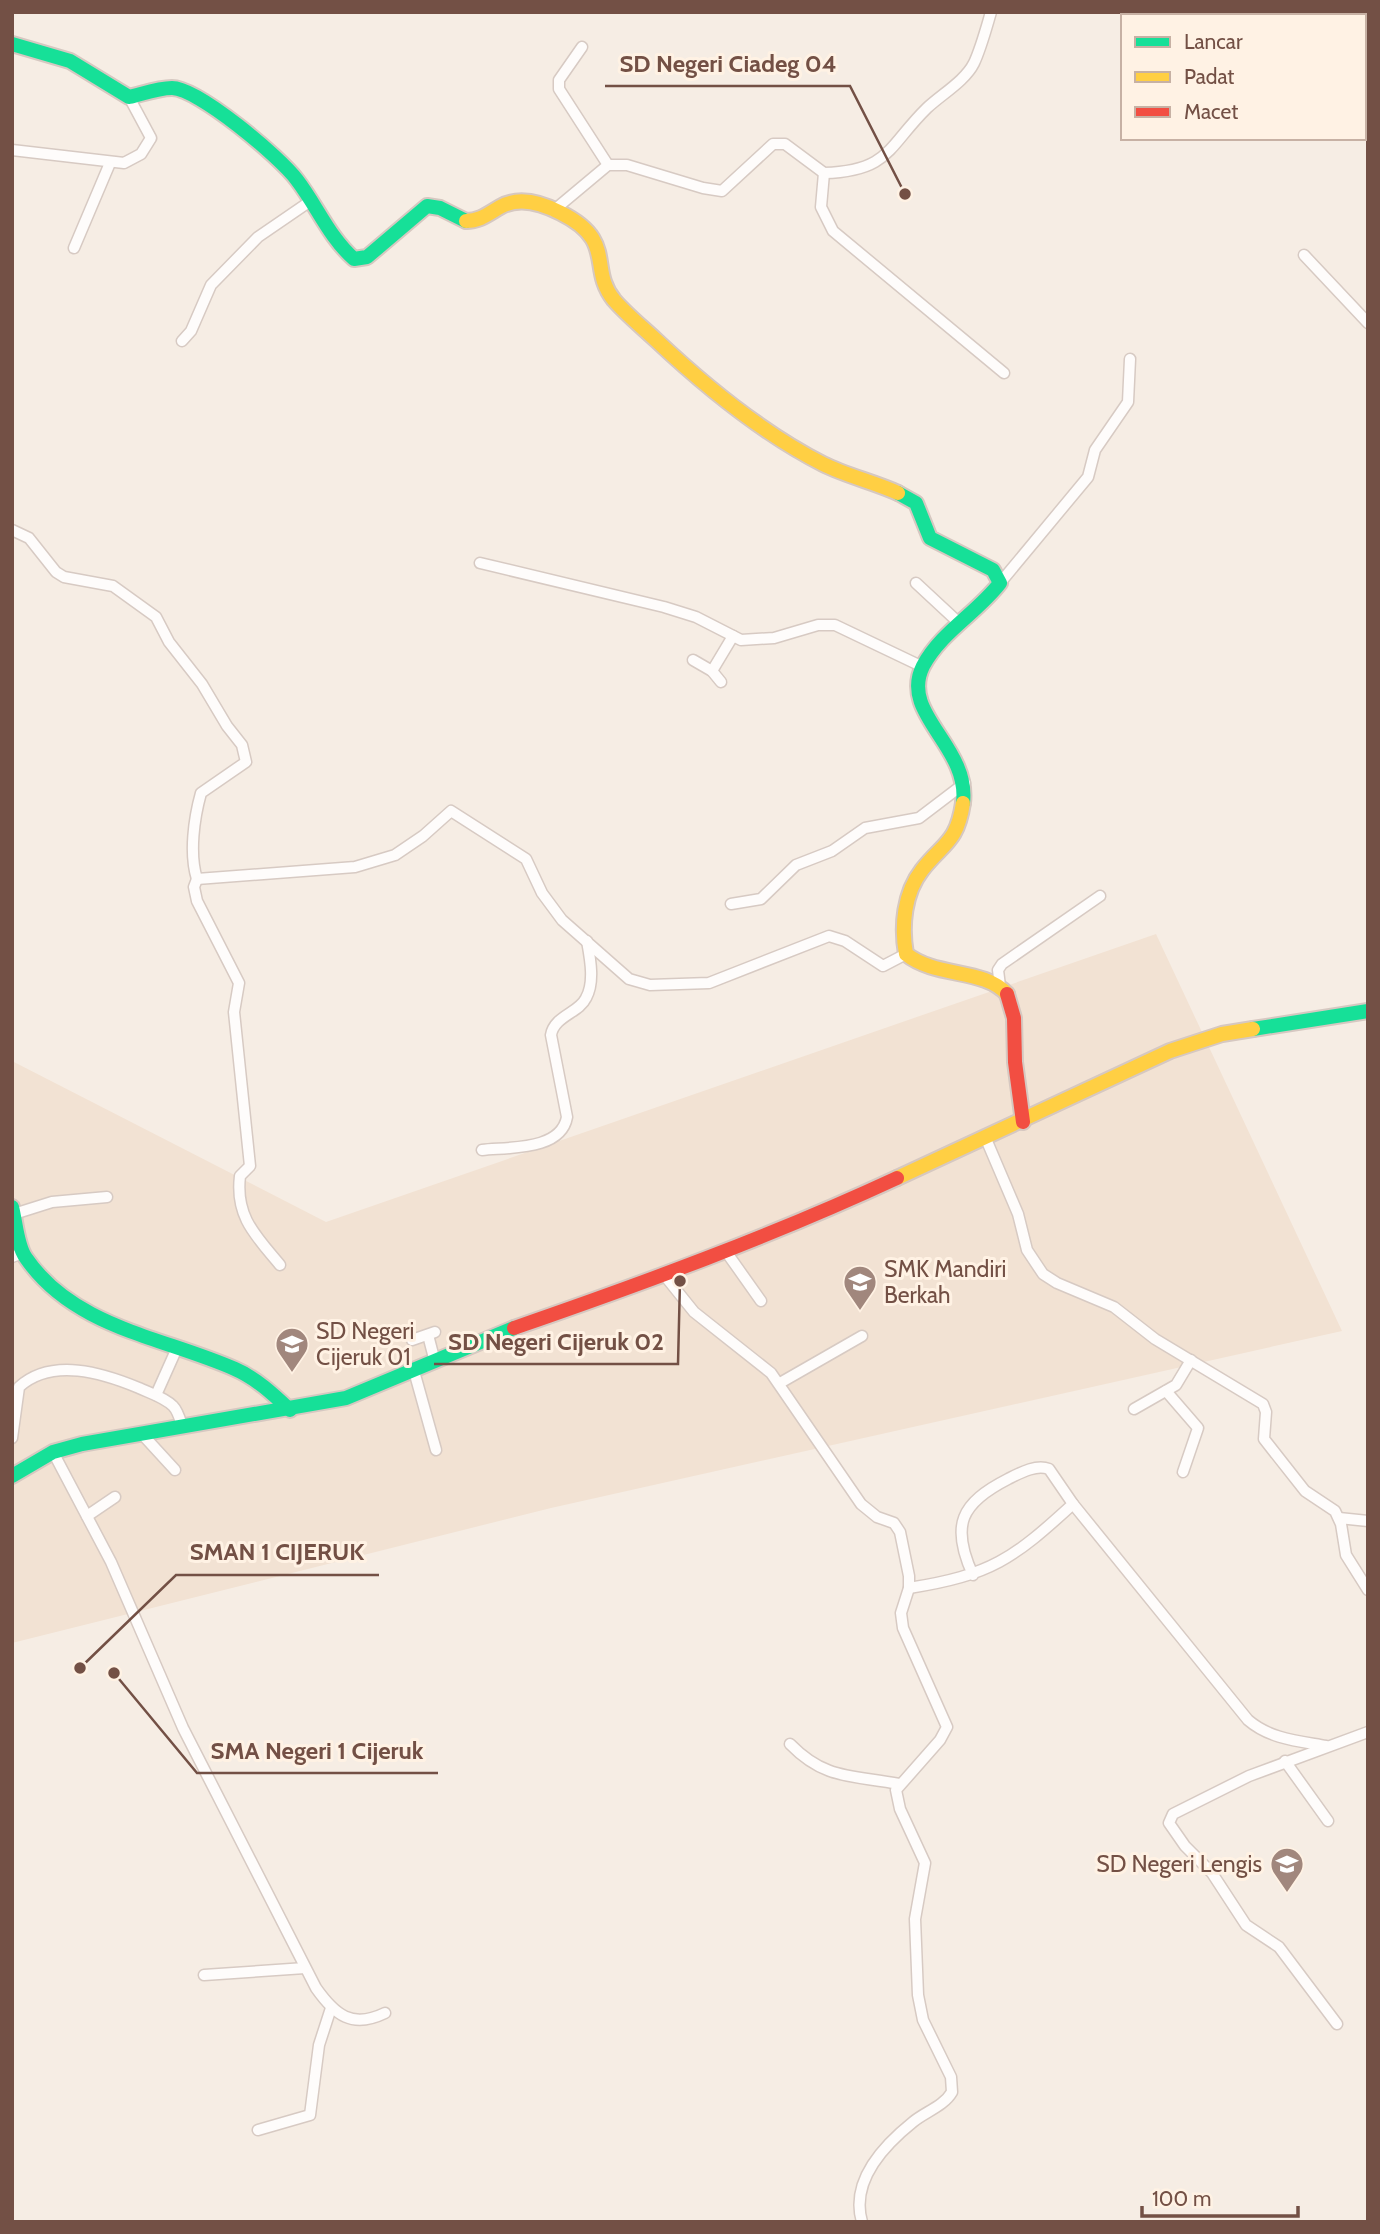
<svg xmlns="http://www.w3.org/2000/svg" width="1380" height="2234" viewBox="0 0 1380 2234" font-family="Cabin,sans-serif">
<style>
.residential{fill:#f2e2d3}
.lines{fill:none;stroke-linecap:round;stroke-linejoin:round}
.street-casing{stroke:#d7cac3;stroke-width:13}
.fast-casing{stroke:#d6c8c1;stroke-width:18}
.slow-casing{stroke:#d6c8c1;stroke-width:18}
.jam-casing{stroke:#d6c8c1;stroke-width:18}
.street{stroke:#fefcfb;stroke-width:10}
.fast{stroke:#16e098;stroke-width:14}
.slow{stroke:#ffcf43;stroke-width:14}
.jam{stroke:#f24e42;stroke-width:14}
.labels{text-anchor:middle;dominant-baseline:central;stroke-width:6;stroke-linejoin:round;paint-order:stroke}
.poi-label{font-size:23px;fill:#735045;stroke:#fff2e4;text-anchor:start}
.leader{fill:none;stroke:#735045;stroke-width:2.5}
.callout-dot{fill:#735045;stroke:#fff2e4;stroke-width:2.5}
.callout-label{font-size:24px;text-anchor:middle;font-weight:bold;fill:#735045;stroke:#fff2e4;stroke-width:6;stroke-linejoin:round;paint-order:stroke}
</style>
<rect width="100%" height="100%" fill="#f6ede4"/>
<polygon class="residential" points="1156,934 1342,1331 551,1508 12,1643 12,1061 326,1222"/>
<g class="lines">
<defs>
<g id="street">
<polyline points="582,47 559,80 559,89 608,165"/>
<polyline points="12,150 124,163 141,154 151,138 129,97"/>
<polyline points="824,173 821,207 833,231 1004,373"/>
<path d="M553 211 608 165H627L703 188 722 191 773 144H785L824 173C890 171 888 146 927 108 942 94 965 81 974 63 981 48 986 29 991 12"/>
<polyline points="74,248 110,163"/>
<polyline points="1304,255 1368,323"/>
<polyline points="182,341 191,331 211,285 258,237 312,200"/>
<path d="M12 530 29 538 56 572 64 577 113 586 156 617 169 642 202 684 227 726 242 745 246 762 201 793C194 818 189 854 197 879L355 867 395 855 423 836 451 811 526 859 542 893 562 920 629 979 650 985 709 983 829 936 845 941 883 966 906 954"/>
<polyline points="480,563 664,607 696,617 741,640 774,638 818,625 835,625 923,667"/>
<polyline points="916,583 958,622"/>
<polyline points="1000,583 1088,477 1095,450 1128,402 1130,359"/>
<polyline points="693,660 712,671 721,682"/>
<polyline points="712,671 733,636"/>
<path d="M197 879 194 887 197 901 239 983 234 1012 250 1166 240 1176C235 1217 256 1236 280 1265"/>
<polyline points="731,904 761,899 796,865 832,851 865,828 919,818 965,783"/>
<polyline points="1000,986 998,970 1002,964 1100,896"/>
<polyline points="986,1139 1018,1214 1027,1250 1043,1274 1057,1283 1114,1307 1155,1339 1263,1404 1266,1412 1264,1439 1305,1491 1335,1511 1341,1524 1346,1555 1368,1590"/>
<path d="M482 1150C508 1147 561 1151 567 1117L551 1035C554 1016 579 1013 586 998 595 982 590 958 587 941"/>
<polyline points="14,1214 52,1202 107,1197"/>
<polyline points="727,1253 761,1301"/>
<polyline points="12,1257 23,1253"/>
<path d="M665 1276 694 1312 771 1373 861 1504 877 1517 894 1523 900 1532 909 1576V1588L901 1613 903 1628 947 1727 940 1740 896 1790 900 1809 925 1863 915 1919 918 1995 923 2020 951 2077 952 2092C944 2106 925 2112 913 2122 883 2146 850 2181 862 2222"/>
<polyline points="428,1335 435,1362"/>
<polyline points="412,1340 435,1332"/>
<polyline points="414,1371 436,1450"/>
<polyline points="780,1383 862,1336"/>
<polyline points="1166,1391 1198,1428 1183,1472"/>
<polyline points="156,1395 177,1348"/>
<polyline points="1134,1409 1176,1385 1191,1360"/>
<polyline points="142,1434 175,1470"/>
<path d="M12 1438 19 1387C52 1357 103 1373 139 1388 150 1393 164 1397 173 1406 178 1411 180 1419 182 1426"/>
<path d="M53 1452 111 1562 183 1728 316 1988C335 2015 352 2029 385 2013"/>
<path d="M1073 1504 1248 1720C1270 1739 1298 1741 1326 1746"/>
<polyline points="87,1516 115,1497"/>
<polyline points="1339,1518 1368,1521"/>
<path d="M909 1588C991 1575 1013 1559 1073 1504L1049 1469C1036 1464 1020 1473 1008 1479 961 1503 950 1525 973 1575"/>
<path d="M790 1744C825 1780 852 1775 899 1784"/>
<polyline points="1285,1761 1328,1821"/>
<polyline points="204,1975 305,1968"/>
<polyline points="1337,2024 1279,1947 1246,1925 1212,1873 1185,1846 1169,1823 1173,1814 1249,1776 1368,1732"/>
<polyline points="258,2130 310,2115 319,2045 331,2008"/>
</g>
<g id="fast">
<path d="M12 44 70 61 129 97C142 94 158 88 172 88 198 88 280 157 297 180 317 206 329 237 354 259L367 257 427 206 440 208 466 221"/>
<path d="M898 493 916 503 930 538 993 570 1000 583C977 613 941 632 923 666 899 714 970 746 963 803"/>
<polyline points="1253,1029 1368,1011"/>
<path d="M12 1207C16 1222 17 1246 26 1258 74 1328 163 1337 235 1369 256 1378 274 1395 290 1410"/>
<polyline points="12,1476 53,1452 82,1444 346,1398 514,1328"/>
</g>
<g id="slow">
<path d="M466 221C480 221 488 214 500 207 519 196 542 203 561 213 617 241 588 268 614 300 626 314 642 327 656 340 706 387 762 433 823 464 847 476 874 482 898 493"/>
<path d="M963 803C957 843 943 843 922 870 904 893 901 926 906 954 936 978 984 968 1007 994"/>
<polyline points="897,1178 1170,1051 1222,1034 1253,1029"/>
</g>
<g id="jam">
<polyline points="1007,994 1014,1018 1015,1062 1023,1122"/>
<path d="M514 1328C644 1283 772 1236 897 1178"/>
</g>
</defs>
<use href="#street" class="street-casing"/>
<use href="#fast" class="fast-casing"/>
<use href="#slow" class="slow-casing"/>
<use href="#jam" class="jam-casing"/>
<use href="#street" class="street"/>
<use href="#fast" class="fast"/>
<use href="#slow" class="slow"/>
<use href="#jam" class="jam"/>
</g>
<defs>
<symbol id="school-pin" viewBox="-11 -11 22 30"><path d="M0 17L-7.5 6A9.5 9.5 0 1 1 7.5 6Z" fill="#a1877d" stroke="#fff2e4"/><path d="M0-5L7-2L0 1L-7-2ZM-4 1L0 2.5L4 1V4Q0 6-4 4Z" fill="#fff"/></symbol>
</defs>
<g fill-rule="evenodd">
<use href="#school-pin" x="841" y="1263" width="38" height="52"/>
<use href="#school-pin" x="273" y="1325" width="38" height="52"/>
<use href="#school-pin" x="1268" y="1845" width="38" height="52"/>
</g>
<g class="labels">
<g class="poi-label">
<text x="884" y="1269">SMK Mandiri<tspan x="884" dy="26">Berkah</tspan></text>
<text x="316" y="1331">SD Negeri<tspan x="316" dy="26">Cijeruk 01</tspan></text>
<text x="1262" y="1864" text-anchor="end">SD Negeri Lengis</text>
</g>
</g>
<path class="leader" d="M905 194L850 86H605M680 1281L678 1364H434M80 1668L176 1575H379M114 1673L197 1773H438"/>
<g class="callout-dot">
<circle cx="905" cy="194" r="7"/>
<circle cx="680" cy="1281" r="7"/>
<circle cx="80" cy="1668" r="7"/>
<circle cx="114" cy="1673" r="7"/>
</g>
<g class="callout-label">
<text x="728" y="72">SD Negeri Ciadeg 04</text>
<text x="556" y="1350">SD Negeri Cijeruk 02</text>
<text x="277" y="1560">SMAN 1 CIJERUK</text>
<text x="317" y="1759">SMA Negeri 1 Cijeruk</text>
</g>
<rect width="1380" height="2234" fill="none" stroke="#735045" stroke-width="28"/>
<rect x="1121" y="14" width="245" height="126" fill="#fff2e4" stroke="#c7b1a4" stroke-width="2"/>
<rect x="1135" y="37" width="35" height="10" fill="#16e098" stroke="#c7b1a4" stroke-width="2"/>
<text x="1184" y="49" font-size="21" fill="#735045">Lancar</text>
<rect x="1135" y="72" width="35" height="10" fill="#ffcf43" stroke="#c7b1a4" stroke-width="2"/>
<text x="1184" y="84" font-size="21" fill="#735045">Padat</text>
<rect x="1135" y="107" width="35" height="10" fill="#f24e42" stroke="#c7b1a4" stroke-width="2"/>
<text x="1184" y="119" font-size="21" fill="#735045">Macet</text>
<path d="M1142 2206v10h156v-10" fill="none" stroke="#735045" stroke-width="3.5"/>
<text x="1152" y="2206" font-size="21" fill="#735045" stroke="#fff2e4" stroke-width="5" paint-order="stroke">100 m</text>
</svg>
